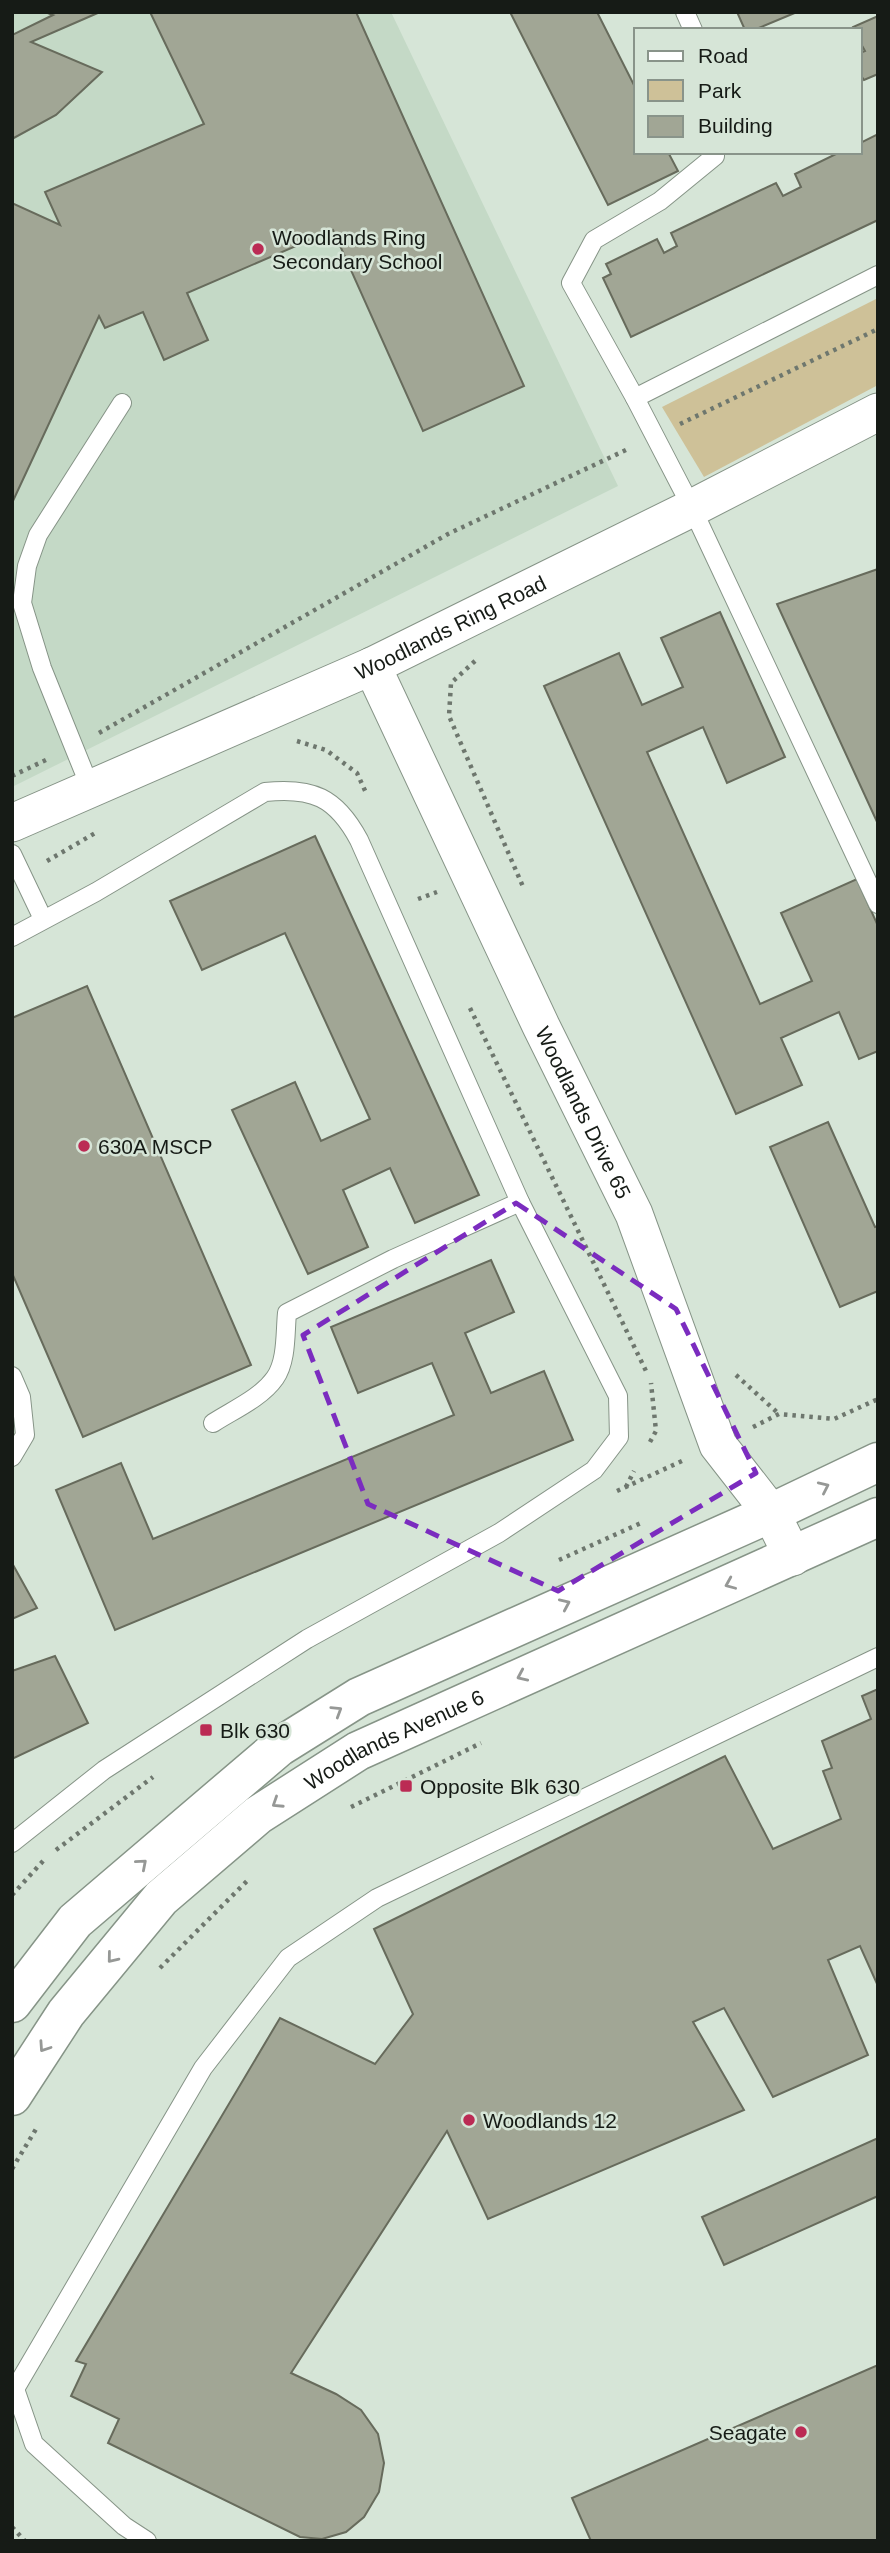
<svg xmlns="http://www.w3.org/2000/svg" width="890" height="2553" viewBox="0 0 890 2553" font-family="Helvetica,sans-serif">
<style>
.built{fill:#c4d9c6}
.green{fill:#cec198}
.building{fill:#a1a695;stroke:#676b5c;stroke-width:2}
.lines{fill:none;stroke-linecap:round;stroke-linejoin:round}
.service-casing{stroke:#869487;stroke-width:20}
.minor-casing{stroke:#869487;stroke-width:39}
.tertiary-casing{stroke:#869487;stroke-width:41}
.path{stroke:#6e776e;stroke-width:4.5;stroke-dasharray:3.5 5;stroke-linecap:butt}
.service{stroke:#fff;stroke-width:18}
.minor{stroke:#fff;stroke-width:37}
.tertiary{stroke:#fff;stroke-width:38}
.oneway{stroke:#969896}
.marked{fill:none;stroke:#7b2cbf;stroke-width:5;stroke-dasharray:14 9;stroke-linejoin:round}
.poi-dot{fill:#bb2b54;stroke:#d6e5d7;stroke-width:2.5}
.labels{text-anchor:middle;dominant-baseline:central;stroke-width:5;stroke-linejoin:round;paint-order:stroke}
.poi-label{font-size:21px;fill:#161b16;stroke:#d6e5d7;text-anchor:start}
.street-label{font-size:21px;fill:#161b16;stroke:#d6e5d7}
</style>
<rect width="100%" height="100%" fill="#d6e5d7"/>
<polygon class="built" points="12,12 391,12 618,486 12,787"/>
<polygon class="green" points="878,298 878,385 704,477 662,407"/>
<g class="building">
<polygon points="45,12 100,12 31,42 102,72 56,115 12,139 12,35 53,15"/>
<polygon points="150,12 356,12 524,386 423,431 333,230 187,293 208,340 164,360 143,312 105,328 99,316 12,503 12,203 60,225 45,192 204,124"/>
<polygon points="510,12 597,12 636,89 636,152 668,152 678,171 608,205"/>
<polygon points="737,12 797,12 754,30 745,30"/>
<polygon points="878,16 878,74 864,80 860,74 860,53 865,51 860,42 860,30 854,30 853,27"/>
<polygon points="878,134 878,220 631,337 603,278 611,274 606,264 657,239 664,253 677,246 671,233 776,183 783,196 801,187 795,174 840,152 860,152 860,143"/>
<polygon points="878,569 878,824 777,604"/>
<polygon points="720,612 785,757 727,783 703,727 647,752 760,1004 812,981 781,913 857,879 878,926 878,1051 859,1059 839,1012 781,1038 802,1085 736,1114 544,686 619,653 642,705 683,687 661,638"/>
<polygon points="315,836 479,1195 415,1223 390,1168 343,1190 368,1247 308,1274 232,1110 295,1082 321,1141 370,1119 285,933 202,970 170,901"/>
<polygon points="87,986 251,1365 83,1437 12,1273 12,1018"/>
<polygon points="828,1122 875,1227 878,1226 878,1291 840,1307 770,1147"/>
<polygon points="491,1260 514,1312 465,1333 491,1393 544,1371 573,1440 115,1630 56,1490 121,1463 153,1539 454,1415 432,1363 358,1393 331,1327"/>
<polygon points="12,1563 37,1608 12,1619"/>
<polygon points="55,1656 88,1723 12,1759 12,1671"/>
<polygon points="878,1689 878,1986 860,1946 828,1960 868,2055 773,2097 724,2008 693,2022 744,2110 488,2219 447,2131 291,2373 336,2394 361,2410 378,2434 384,2463 379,2492 364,2517 346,2532 322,2539 300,2537 108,2443 119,2419 71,2396 86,2364 76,2361 280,2018 375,2064 413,2014 374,1929 725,1756 773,1849 841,1819 823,1771 832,1768 822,1741 871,1719 862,1696"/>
<polygon points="878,2138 878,2196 724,2265 702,2217"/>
<polygon points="878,2365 878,2541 591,2541 572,2498"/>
</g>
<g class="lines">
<defs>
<g id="service">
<polyline points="685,12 693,30"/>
<polyline points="715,152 715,156 660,201 594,240 571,283 635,398 692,508 878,904"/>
<polyline points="635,398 878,275"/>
<polyline points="90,787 42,668 22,603 27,566 38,535 122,403"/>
<polyline points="12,854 43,919"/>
<path d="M12 937 96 892 265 792C312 787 336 797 359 840L520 1202 618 1396 619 1437 594 1470 499 1533 307 1639 104 1770 12 1843"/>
<polyline points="12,1376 21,1397 25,1435 12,1457"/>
<path d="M213 1423C233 1410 261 1398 275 1378 287 1361 285 1333 287 1313L393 1259 520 1202"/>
<polyline points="147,2541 124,2526 34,2444 15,2389 203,2068 288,1958 377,1898 878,1657"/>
</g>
<g id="minor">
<path id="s1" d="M372 666 541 1026 634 1214 718 1445 771 1513 793 1557"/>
<path id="s2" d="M12 823 372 666 692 508 878 412"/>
</g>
<g id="tertiary">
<polyline points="12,2003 75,1921 279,1747 359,1697 771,1513 878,1462"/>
<path id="s3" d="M12 2096 66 2013 161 1898 258 1815 358 1751 878 1517"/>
</g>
</defs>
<use href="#service" class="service-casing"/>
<use href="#minor" class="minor-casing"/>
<use href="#tertiary" class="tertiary-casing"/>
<g class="path">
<polyline points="680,424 878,329"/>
<polyline points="475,661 451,683 449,716 524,889"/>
<polyline points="99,733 448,534 628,449"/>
<polyline points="297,741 326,750 357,773 367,795"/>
<polyline points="12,776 48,759"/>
<polyline points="47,861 97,832"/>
<polyline points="418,899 437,892"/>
<polyline points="470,1008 646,1371"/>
<polyline points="736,1375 779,1414"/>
<polyline points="753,1427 779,1414 834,1419 878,1399"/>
<polyline points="650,1442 656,1431 651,1383"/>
<polyline points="626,1487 634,1471"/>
<polyline points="617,1491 682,1461"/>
<polyline points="559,1560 641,1523"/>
<polyline points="351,1807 481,1743"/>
<polyline points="56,1850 153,1777"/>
<polyline points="12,1895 44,1860"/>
<polyline points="160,1968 248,1880"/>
<polyline points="12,2169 36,2129"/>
<polyline points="12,2527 25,2541"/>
</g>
<use href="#service" class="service"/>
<use href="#minor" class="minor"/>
<use href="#tertiary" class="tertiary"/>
</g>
<defs><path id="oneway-chevron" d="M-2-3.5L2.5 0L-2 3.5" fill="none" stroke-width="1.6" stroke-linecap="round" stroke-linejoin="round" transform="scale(1.75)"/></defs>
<g class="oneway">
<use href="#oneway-chevron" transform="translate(824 1487) rotate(-25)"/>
<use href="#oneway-chevron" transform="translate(730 1584) rotate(157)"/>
<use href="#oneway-chevron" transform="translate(565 1604) rotate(-24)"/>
<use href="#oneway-chevron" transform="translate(522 1676) rotate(156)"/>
<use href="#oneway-chevron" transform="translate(337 1711) rotate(-32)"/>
<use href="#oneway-chevron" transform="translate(277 1803) rotate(147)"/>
<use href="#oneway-chevron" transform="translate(142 1864) rotate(-41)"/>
<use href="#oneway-chevron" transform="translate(112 1958) rotate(129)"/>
<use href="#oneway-chevron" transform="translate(44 2047) rotate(124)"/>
</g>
<path class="marked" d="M516 1203 676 1309 756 1473 558 1591 368 1504 303 1335Z"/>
<g class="poi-dot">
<circle cx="258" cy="249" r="7"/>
<circle cx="84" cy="1146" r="7"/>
<rect x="199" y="1723" width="14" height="14" rx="3.5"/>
<rect x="399" y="1779" width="14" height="14" rx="3.5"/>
<circle cx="469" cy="2120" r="7"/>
<circle cx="801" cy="2432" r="7"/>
</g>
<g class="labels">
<g class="poi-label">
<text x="272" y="237">Woodlands Ring<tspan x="272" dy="24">Secondary School</tspan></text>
<text x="98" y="1146">630A MSCP</text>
<text x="220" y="1730">Blk 630</text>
<text x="420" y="1786">Opposite Blk 630</text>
<text x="483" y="2120">Woodlands 12</text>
<text x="787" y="2432" text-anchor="end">Seagate</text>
</g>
<g class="street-label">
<text stroke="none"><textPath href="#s2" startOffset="480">Woodlands Ring Road</textPath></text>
<text stroke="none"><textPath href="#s1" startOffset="494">Woodlands Drive 65</textPath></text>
<text stroke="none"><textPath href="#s3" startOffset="532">Woodlands Avenue 6</textPath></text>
</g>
</g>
<rect width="890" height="2553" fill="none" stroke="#161b16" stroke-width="28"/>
<rect x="634" y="28" width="228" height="126" fill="#d6e5d7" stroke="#89948a" stroke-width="2"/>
<rect x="648" y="51" width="35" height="10" fill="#ffffff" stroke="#89948a" stroke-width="2"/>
<text x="698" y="63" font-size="21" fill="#161b16">Road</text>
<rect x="648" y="80" width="35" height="21" fill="#cec198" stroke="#89948a" stroke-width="2"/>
<text x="698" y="98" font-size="21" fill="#161b16">Park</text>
<rect x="648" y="116" width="35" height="21" fill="#a1a695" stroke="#89948a" stroke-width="2"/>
<text x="698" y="133" font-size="21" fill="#161b16">Building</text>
</svg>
